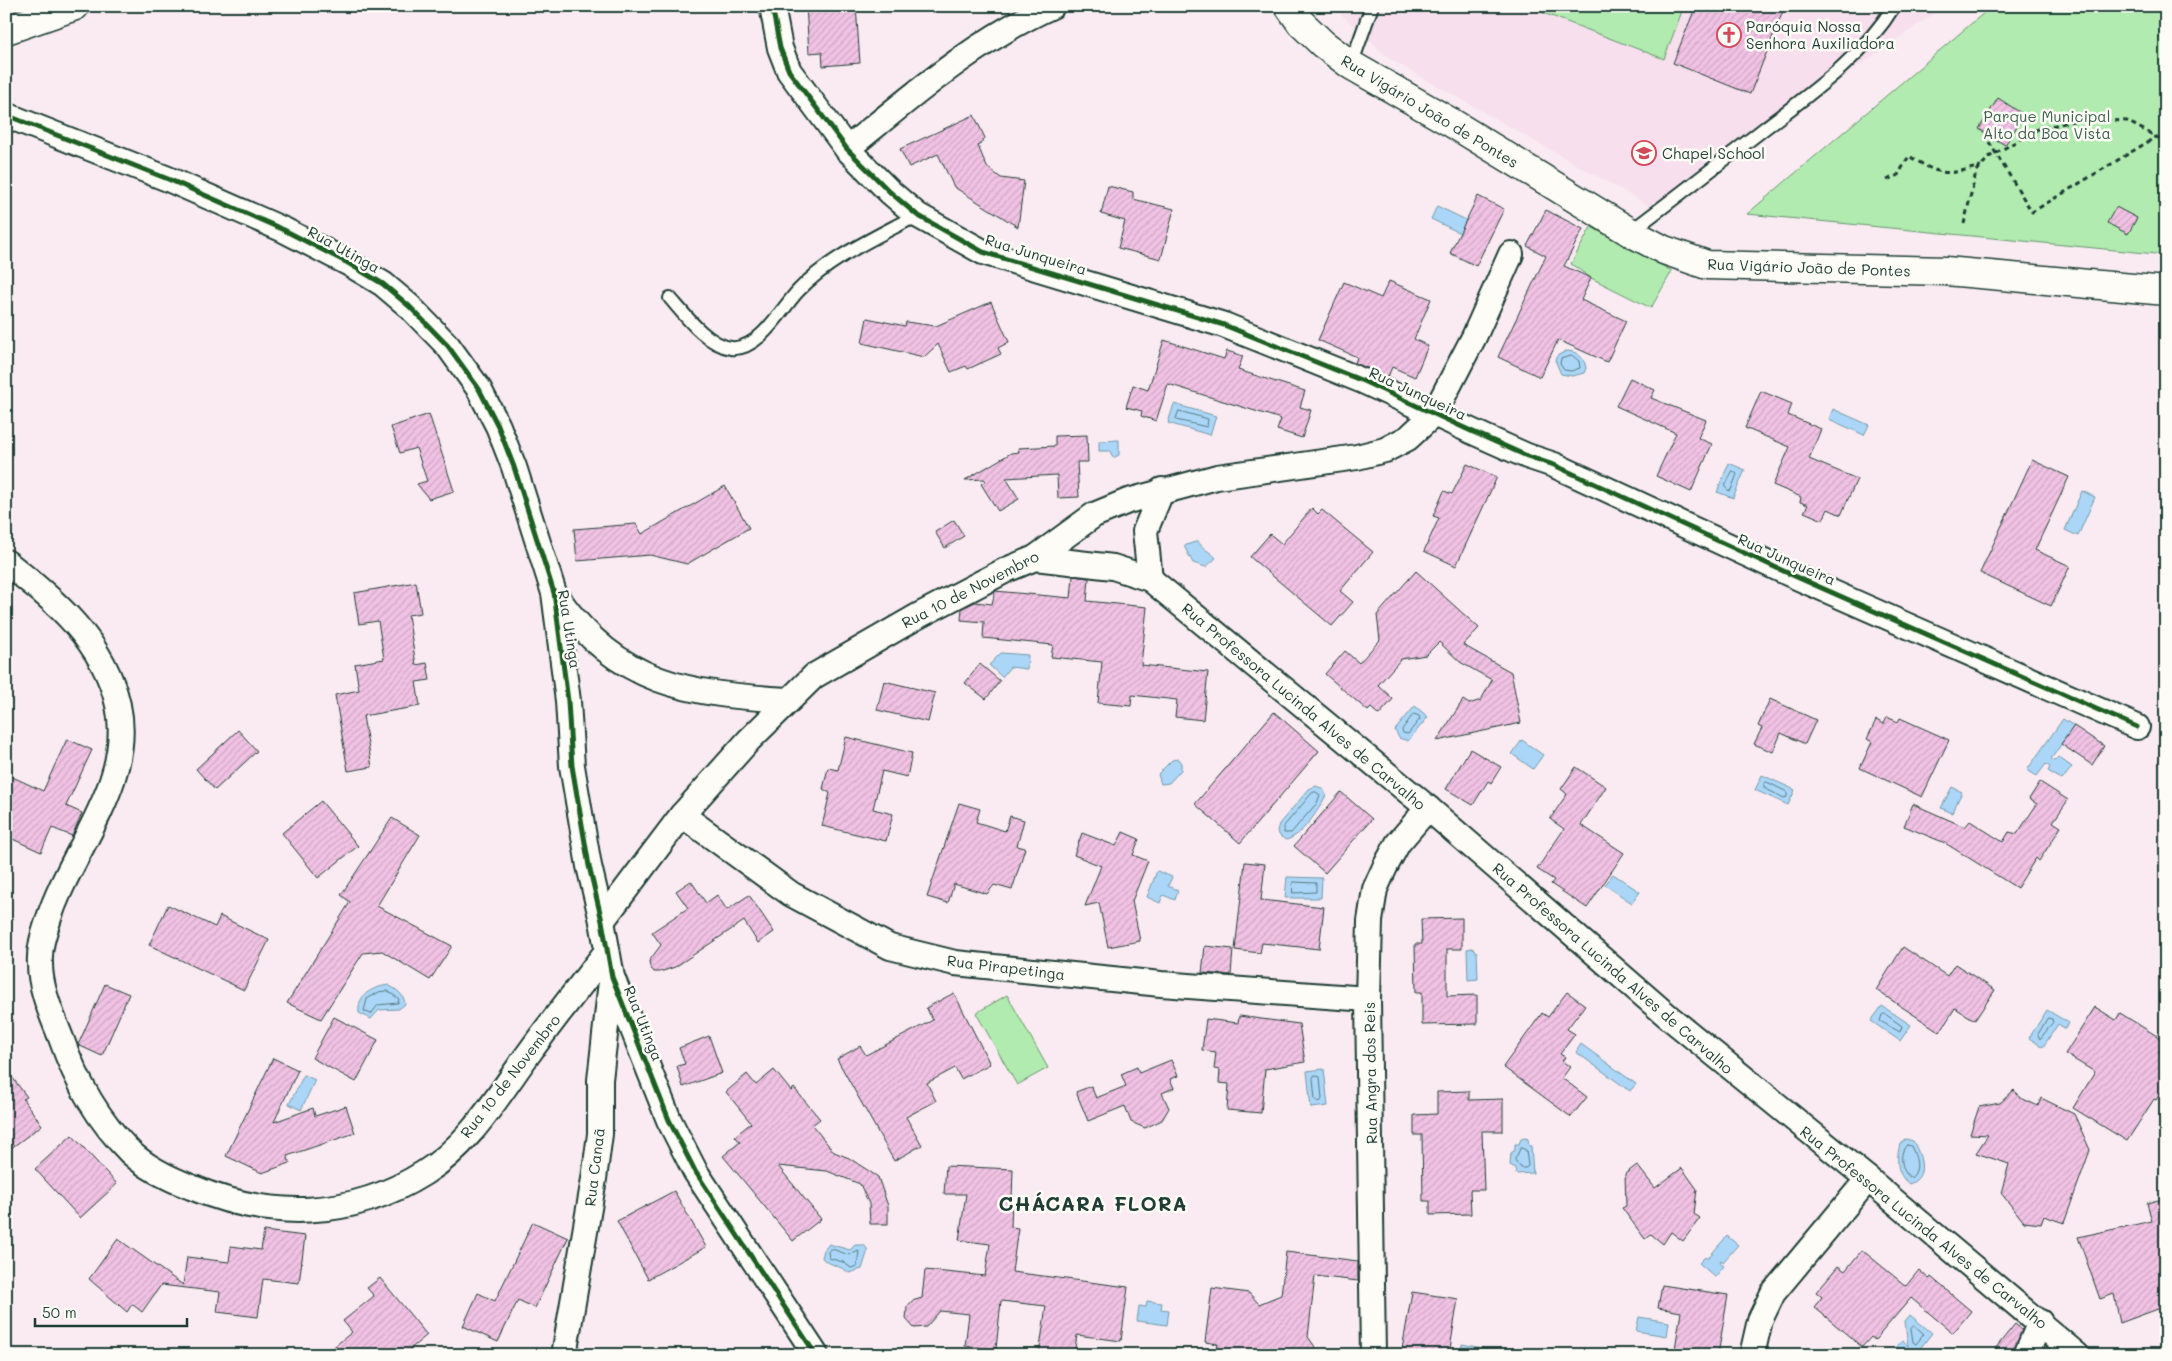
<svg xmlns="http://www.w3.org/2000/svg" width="2172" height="1361" viewBox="0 0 2172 1361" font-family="Mali,sans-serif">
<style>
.built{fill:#f7dfed}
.park{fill:#b1ebaf;stroke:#689472}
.water{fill:#abd6f7;stroke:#7399a9}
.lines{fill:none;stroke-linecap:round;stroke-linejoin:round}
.shore{stroke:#577a82;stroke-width:1}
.building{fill:url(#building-hatch);stroke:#1f3d34}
.lane-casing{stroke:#1f3d34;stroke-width:16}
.street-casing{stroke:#1f3d34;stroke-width:28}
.secondary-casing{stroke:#1f3d34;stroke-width:31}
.primary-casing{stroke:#1f3d34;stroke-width:31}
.path{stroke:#1f3d34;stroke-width:3;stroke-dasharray:5 4;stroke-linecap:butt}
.lane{stroke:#fdfcf7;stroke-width:12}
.street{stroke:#fdfcf7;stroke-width:24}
.secondary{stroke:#fdfcf7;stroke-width:28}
.primary{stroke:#fdfcf7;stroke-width:28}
.cycleway-casing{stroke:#fdfcf7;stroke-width:8}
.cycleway{stroke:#1b5e20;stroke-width:5}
.labels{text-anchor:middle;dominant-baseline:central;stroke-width:5;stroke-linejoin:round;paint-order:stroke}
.poi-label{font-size:15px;fill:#1f3d34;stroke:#fdfcf7;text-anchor:start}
.street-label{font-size:15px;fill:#1f3d34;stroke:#fdfcf7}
.park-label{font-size:15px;fill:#3c604d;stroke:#fdfcf7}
.district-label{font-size:20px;font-weight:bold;letter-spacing:1px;fill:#1f3d34;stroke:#fdfcf7}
</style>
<defs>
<pattern id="building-hatch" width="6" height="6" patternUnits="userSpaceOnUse" patternTransform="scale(1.25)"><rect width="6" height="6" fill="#f1c2e4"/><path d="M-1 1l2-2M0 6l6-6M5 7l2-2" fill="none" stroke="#cea8c4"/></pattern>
</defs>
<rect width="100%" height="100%" fill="#f9ebf1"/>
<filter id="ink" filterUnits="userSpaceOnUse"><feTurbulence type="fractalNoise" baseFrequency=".02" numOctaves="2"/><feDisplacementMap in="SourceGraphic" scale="10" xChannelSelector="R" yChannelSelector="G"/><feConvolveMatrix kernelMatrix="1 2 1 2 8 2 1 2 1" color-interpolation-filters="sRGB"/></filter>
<g filter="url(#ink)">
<polygon class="built" points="1341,6 1945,6 1653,208 1390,59 1339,12"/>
<g class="park">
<polygon points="1525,6 1684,6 1664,59"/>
<polygon points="1992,6 2166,6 2166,255 1747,214"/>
<polygon points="1591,227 1672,271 1651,308 1591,278 1571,264"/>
<polygon points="1007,995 1048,1068 1017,1085 976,1013"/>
</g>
<g class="water">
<polygon points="1437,206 1466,220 1460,233 1431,219"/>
<path d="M1566 351C1577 351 1584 357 1586 368L1584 373 1572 376 1561 374 1555 360 1557 356Z"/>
<polygon points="1174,404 1216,416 1210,435 1168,423"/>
<polygon points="1833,409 1869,425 1864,435 1829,419"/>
<polygon points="1119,440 1119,455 1113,458 1110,451 1099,451 1099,441"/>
<polygon points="1729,463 1745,470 1733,498 1717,492"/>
<polygon points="2082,491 2095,497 2078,536 2065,530"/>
<path d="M1198 541C1202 549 1210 551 1216 558L1206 567 1193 563 1184 546Z"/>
<polygon points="1001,653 1028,655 1027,669 1010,667 1002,677 989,665"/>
<polygon points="1415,706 1428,717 1408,741 1399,738 1395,730"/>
<polygon points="2063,719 2074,726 2051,759 2055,761 2058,757 2072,767 2062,780 2048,771 2050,767 2046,764 2037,776 2027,770"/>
<polygon points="1522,740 1543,755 1533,769 1512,754"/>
<polygon points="1178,759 1181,763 1181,770 1169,783 1161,784 1158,774 1172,760"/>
<polygon points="1762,775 1795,790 1788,805 1755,790"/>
<path d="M1316 786 1323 789 1326 795C1319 810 1302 836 1286 840L1280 836 1277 831 1279 824 1309 789Z"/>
<polygon points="1952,787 1962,792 1952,813 1941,808"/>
<polygon points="1157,871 1172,877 1168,886 1178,890 1175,900 1163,895 1160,903 1147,897"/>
<polygon points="1613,874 1640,892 1632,903 1605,885"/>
<polygon points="1287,877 1322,878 1321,898 1285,898"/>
<polygon points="1472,948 1477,952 1478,979 1468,980 1467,949"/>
<path d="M388 985C397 990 404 994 405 1004L399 1009 379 1010 371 1019 359 1013C357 994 372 988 388 985Z"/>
<polygon points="1882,1006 1911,1025 1900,1041 1871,1021"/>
<polygon points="2047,1010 2069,1023 2066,1029 2058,1024 2043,1047 2029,1038"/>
<polygon points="1581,1044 1636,1084 1630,1091 1576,1052"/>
<polygon points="1324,1069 1328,1106 1311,1108 1307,1071"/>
<polygon points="304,1075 315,1080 301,1110 289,1104"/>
<polygon points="1525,1138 1528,1139 1529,1146 1531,1146 1533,1173 1516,1174 1515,1168 1510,1165 1511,1153 1515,1150 1515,1144 1519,1144 1521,1139"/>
<path d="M1906 1139 1913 1141C1921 1155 1929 1177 1909 1184 1896 1174 1896 1159 1900 1144Z"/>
<polygon points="1727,1236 1738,1245 1723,1262 1721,1260 1719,1262 1724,1266 1715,1277 1699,1263 1705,1257 1707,1259"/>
<path d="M829 1244 850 1250 855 1245H864L868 1250 862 1269 849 1273C840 1265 828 1265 822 1258L824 1250Z"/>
<polygon points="1147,1301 1162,1303 1161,1309 1169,1310 1167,1325 1137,1321 1139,1306 1146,1307"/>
<polygon points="1910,1315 1932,1333 1915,1355 1900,1355 1894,1350 1902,1341 1908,1346 1905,1321"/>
<polygon points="1639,1317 1669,1322 1667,1336 1636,1331"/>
<polygon points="1462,1344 1492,1350 1491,1355 1461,1355"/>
</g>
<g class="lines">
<g class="shore">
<polygon points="1573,356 1579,361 1580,368 1571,371 1564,370 1560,364 1561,359"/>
<polygon points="1179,411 1208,419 1207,427 1176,420"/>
<polygon points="1733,471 1737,474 1731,490 1729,491 1725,487"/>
<polygon points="1414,714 1419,716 1420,719 1408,734 1403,733 1402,730"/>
<polygon points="1767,782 1787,792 1787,797 1784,798 1764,788 1764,784"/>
<polygon points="1316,792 1320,795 1317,803 1291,833 1284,833 1284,826 1312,793"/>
<polygon points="1293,882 1316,883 1316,892 1293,893"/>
<polygon points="388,991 399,999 398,1003 378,1005 371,1014 364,1011 367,999 379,992"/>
<polygon points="1885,1014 1902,1026 1900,1032 1880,1021 1882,1015"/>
<polygon points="2048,1018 2052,1019 2053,1022 2040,1039 2038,1035"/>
<polygon points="1315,1075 1320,1077 1322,1099 1320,1102 1315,1100 1313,1078"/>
<path d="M1907 1145 1911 1146C1916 1157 1921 1169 1911 1178 1901 1172 1898 1152 1907 1145Z"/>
<polygon points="1521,1148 1526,1150 1528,1166 1526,1168 1521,1168 1515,1160"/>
<polygon points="832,1249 849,1255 859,1251 857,1266 851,1268 843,1262 829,1258 828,1252"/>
<polygon points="1914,1325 1924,1334 1916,1344 1913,1342 1911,1328"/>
</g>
</g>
<g class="building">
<polygon points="806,6 856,6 860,63 823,66 822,52 809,53"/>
<polygon points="1696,6 1785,6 1750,94 1673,63"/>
<polygon points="1998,98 2024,115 2005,145 1979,129"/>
<polygon points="974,115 985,138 978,146 987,167 1001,178 1024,181 1018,227 954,187 938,154 909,167 900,149"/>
<polygon points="1108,186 1133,192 1133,199 1174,209 1161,259 1118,248 1125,221 1101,214"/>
<polygon points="1478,196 1504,209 1476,266 1450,253"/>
<polygon points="2116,207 2137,218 2128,234 2107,223"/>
<polygon points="1546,210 1583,229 1564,266 1591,278 1581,300 1626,321 1607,362 1558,340 1540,377 1498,357 1546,256 1527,246"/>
<polygon points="1389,281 1431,299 1414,339 1428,346 1415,377 1392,367 1388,377 1355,363 1357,357 1318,340 1344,282 1381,298"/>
<polygon points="991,302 1009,342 998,348 1001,354 968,369 966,366 951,372 938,344 924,357 862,343 867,318 905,326 906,322 936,326"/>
<polygon points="1164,340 1224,359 1227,351 1243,356 1238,370 1305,391 1300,407 1311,410 1302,438 1277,430 1281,419 1168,384 1156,421 1141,416 1142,411 1126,407 1133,385 1148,390"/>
<polygon points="1630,378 1655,390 1651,398 1706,420 1698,438 1712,444 1691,492 1656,476 1676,433 1616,406"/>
<polygon points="1761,391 1792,404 1788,415 1821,429 1809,459 1857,479 1841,515 1828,509 1823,520 1804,512 1808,505 1800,502 1801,497 1773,485 1790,447 1745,428"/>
<polygon points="429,414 454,491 429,499 417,484 427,481 416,448 400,453 391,427"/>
<polygon points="1087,435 1088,462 1077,462 1079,497 1058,498 1057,475 1006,478 1019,499 998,511 981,484 986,481 984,479 965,480 1011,453 1019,452 1018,448 1055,446 1055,436"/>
<polygon points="2032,460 2069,477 2035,550 2070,566 2051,606 1980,573"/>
<polygon points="1467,464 1497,477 1456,566 1424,551 1439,518 1433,516 1444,491 1452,494"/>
<polygon points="725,486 749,528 687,564 650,555 577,561 574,529 636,524 642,534"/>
<polygon points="1312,508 1318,514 1322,510 1373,552 1340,591 1353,602 1332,626 1250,557 1270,534 1282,544"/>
<polygon points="954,520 964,536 945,548 935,532"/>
<polygon points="1416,571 1479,628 1463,645 1511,672 1521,723 1437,741 1463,700 1469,704 1481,700 1492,680 1460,662 1439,642 1426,655 1401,659 1378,685 1393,699 1379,715 1371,708 1368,711 1325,674 1345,651 1359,663 1380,640 1377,615"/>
<polygon points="1073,576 1089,578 1087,601 1147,607 1141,665 1208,672 1203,720 1175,717 1177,700 1132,695 1131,706 1098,703 1102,662 1051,657 1053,645 983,638 984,622 961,620 962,608 975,602 992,604 995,591 1071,598"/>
<polygon points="416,582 421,613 408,615 416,665 427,663 430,680 416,682 420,706 363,716 372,767 348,771 335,695 359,690 355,664 384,659 378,621 359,624 354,593"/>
<polygon points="980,664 1000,681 986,699 965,683"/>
<polygon points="884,681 935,693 928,722 877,710"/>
<polygon points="1770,699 1816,720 1805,744 1781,733 1773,752 1754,744 1762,728 1758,726"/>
<polygon points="1274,712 1319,751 1240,843 1195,804"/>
<polygon points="1887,717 1898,722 1900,718 1949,740 1922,797 1860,768 1872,742 1867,739 1876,720 1884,724"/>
<polygon points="2074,726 2104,746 2092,765 2061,744"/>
<polygon points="238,730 257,751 215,790 196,769"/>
<polygon points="846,737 912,753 907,777 882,771 873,809 893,814 886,841 822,826 830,793 823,789 828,768 838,770"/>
<polygon points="67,739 92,750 66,806 82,813 72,836 52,828 41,852 6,836 6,774 43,791"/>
<polygon points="1470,749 1501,767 1491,783 1488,781 1473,805 1446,789"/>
<polygon points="1576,767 1606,787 1581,825 1624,853 1587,908 1551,884 1554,880 1537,869 1564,829 1550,819 1567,794 1561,789"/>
<polygon points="2040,782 2068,800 2053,822 2061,827 2039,861 2036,858 2017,888 1945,843 1904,826 1913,804 1965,827 1970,821 2003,842 2009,832 2017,834 2037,804 2029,799"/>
<polygon points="1341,792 1372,819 1325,873 1294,846"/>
<polygon points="321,801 358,846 318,878 282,833"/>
<polygon points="959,803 980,809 976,822 1005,831 1010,816 1024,820 1017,846 1025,848 1012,890 994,885 987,894 954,884 948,903 927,897"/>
<polygon points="392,818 420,835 377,906 452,946 430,980 382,951 363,953 321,1019 287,1003 350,902 341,895"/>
<polygon points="1123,832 1139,839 1133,855 1148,861 1132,901 1140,941 1108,947 1099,903 1085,906 1101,866 1074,855 1082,833 1116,846"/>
<polygon points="1245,862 1265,864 1261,900 1324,907 1319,949 1262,943 1260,953 1235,950"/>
<polygon points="691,881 706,903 717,895 727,910 749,895 774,932 758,943 744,921 675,967 660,972 654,972 650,967 649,961 661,945 652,932 688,908 676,891"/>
<polygon points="168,905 215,927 220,916 269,940 244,990 149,945"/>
<polygon points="1462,918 1462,949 1447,949 1447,996 1477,995 1477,1024 1422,1025 1422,992 1416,992 1415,944 1422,944 1421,919"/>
<polygon points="1205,946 1233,949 1231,975 1202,973"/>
<polygon points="1903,947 1947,976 1955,964 1995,990 1975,1020 1955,1008 1940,1032 1876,990"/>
<polygon points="105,984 129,994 102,1056 78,1045"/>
<polygon points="1567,992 1585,1005 1567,1029 1575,1034 1560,1054 1565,1057 1562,1061 1570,1067 1562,1078 1587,1097 1571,1117 1503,1067 1542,1013 1548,1017"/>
<polygon points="954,993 990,1064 961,1079 955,1068 927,1083 936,1101 906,1117 922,1145 894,1161 837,1059 860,1046 866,1055 933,1020 926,1008"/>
<polygon points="2095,1007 2116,1020 2120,1013 2165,1041 2158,1052 2166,1056 2166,1085 2156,1100 2154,1099 2127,1141 2073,1108 2095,1072 2065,1054"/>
<polygon points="1239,1016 1299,1024 1305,1062 1265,1069 1261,1113 1227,1110 1229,1084 1219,1083 1220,1070 1214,1069 1216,1052 1202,1050 1206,1019 1238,1023"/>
<polygon points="334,1017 378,1040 356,1082 312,1058"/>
<polygon points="709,1036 722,1073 683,1087 677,1066 685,1064 679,1048"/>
<polygon points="273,1058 298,1070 274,1122 313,1108 315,1116 346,1106 355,1133 287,1156 290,1163 262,1173 226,1156"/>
<polygon points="1171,1060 1178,1076 1170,1079 1174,1088 1162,1093 1169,1108 1162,1120 1145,1128 1131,1122 1125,1106 1088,1121 1076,1092 1091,1086 1096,1098 1126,1086 1121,1074 1137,1067 1139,1073"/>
<polygon points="6,1069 27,1097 23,1099 42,1125 6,1152"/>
<polygon points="774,1070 791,1091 794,1088 820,1119 812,1125 834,1152 849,1158 878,1177 888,1206 888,1224 870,1224 869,1204 860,1184 827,1171 778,1166 821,1219 793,1241 723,1156 740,1142 735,1136 751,1123 726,1092 747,1074 756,1085"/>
<polygon points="2014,1090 2019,1097 2038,1106 2041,1098 2074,1114 2090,1150 2064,1223 2044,1216 2041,1224 2024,1222 2001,1193 2009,1164 1976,1153 1988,1135 1970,1134 1979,1107 2000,1103"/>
<polygon points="1469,1091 1469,1100 1503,1099 1503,1131 1482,1131 1484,1190 1470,1190 1471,1214 1430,1215 1430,1201 1423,1201 1422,1135 1414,1135 1414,1115 1437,1114 1437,1092"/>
<polygon points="72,1135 117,1184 80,1218 35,1169"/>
<polygon points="1637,1165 1655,1188 1682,1168 1697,1189 1694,1214 1700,1218 1683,1241 1671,1232 1663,1244 1651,1234 1645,1239 1622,1208 1626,1206 1625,1174"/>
<polygon points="946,1166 1013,1169 1011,1227 1018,1228 1012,1272 1128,1287 1121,1341 1077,1335 1074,1355 1039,1355 1046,1306 1001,1301 996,1349 965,1346 969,1314 940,1311 926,1327 914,1328 906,1319 907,1307 912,1301 922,1298 925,1270 985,1276 990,1244 959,1240 966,1194 944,1194"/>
<polygon points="674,1191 706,1247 648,1279 617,1221"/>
<polygon points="2166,1198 2166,1306 2120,1323 2114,1294 2100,1299 2078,1237 2152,1221 2147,1203"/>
<polygon points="533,1222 568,1238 535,1308 518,1300 498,1342 463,1326 478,1293 495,1301"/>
<polygon points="264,1231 305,1236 299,1283 263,1279 258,1317 217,1312 220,1292 161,1285 142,1312 132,1304 127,1312 89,1279 118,1239 183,1285 187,1257 229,1262 231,1246 261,1250"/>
<polygon points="1862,1250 1906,1286 1919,1270 1929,1279 1931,1277 1971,1311 1953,1333 1911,1298 1875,1340 1871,1337 1862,1347 1814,1307 1822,1297 1816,1292 1838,1266 1845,1271"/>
<polygon points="1286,1252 1358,1261 1358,1281 1315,1276 1308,1337 1321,1355 1269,1355 1249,1352 1249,1355 1216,1355 1218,1344 1205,1342 1212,1288 1249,1293 1259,1304 1281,1295"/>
<polygon points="380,1278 427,1335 403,1355 324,1355 352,1332 343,1321 374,1296 367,1288"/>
<polygon points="1662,1285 1728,1295 1718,1355 1674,1355 1681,1312 1658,1308"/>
<polygon points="1412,1292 1458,1299 1449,1355 1401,1355"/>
<polygon points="2015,1324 2022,1330 2013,1355 1990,1355"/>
</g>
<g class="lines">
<defs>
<g id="lane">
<polyline points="1351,65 1372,6"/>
<path d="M1630 232C1675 198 1720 163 1765 128 1811 93 1863 57 1894 6"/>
<path d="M670 298C685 315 707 345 731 348 759 351 782 308 798 291 830 257 877 237 917 215"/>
</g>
<g id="street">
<polyline points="772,6 780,48 789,71 847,149 890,192 917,215 983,252 1224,325 1363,381 1471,431 1527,456 1554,465 1790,574 2137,727"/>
<polyline points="6,115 168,179 284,230 348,263 383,284 409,306 448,346 479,389 498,426 514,467 554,593 568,701 572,766 589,866 602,921 612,977 669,1120 695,1171 816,1355"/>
<path d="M847 149C911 97 976 40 1052 6"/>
<polyline points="1035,558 1113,567 1150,579 1428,808 1670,1018 1868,1179 2077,1355"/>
<path d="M6 562C55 601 104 641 118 705 135 783 70 850 48 921 43 936 39 949 40 964 40 989 52 1015 61 1038 76 1081 98 1120 130 1152 147 1168 170 1179 191 1187 269 1220 351 1219 424 1173 470 1145 498 1095 529 1053 554 1018 581 985 607 951"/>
<polyline points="1150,579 1145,531 1162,490"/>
<path d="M557 597C619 685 688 694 788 700"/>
<polyline points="682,815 791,894 890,947 955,963 1161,984 1368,999"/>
<polyline points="602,921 682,815 749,740 814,676 918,616 1006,570 1035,558 1094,515 1128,501 1217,477 1357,457 1385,450 1408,438 1434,414 1474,337 1511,254"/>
<polyline points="564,1355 594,1179 600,1134 600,1080 611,981"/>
<polyline points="1373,1355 1368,999 1370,921 1375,889 1385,867 1398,843 1428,808"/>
<polyline points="1752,1355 1760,1320 1773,1293 1868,1179"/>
<polyline points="2026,1355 2040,1322"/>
</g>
<polyline id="secondary" points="1289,6 1301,23 1323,44 1351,65 1452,123 1630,232 1664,250 1707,265 1946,271 2166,291"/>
<polyline id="primary" points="6,30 75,6"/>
</defs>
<use href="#lane" class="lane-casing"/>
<use href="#street" class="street-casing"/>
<use href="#secondary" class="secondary-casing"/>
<use href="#primary" class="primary-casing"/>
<g class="path">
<polyline points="1989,142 2032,212 2156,137"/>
<path d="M1887 180 1898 175 1909 156C1941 176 1944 176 1981 166"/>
<polyline points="1964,224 1976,172 1989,157 2038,129 2082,119 2127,121 2166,142"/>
</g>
<use href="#lane" class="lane"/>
<use href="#street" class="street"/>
<use href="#secondary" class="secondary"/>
<use href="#primary" class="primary"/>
<defs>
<g id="cycleway">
<polyline points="772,6 780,48 789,71 847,149 890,192 917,215 983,252 1224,325 1363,381 1471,431 1527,456 1554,465 1790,574 2137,727"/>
<polyline points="6,115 168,179 284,230 348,263 383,284 409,306 448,346 479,389 498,426 514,467 554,593 568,701 572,766 589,866 602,921 612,977 669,1120 695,1171 816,1355"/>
</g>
</defs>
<use href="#cycleway" class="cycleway-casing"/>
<use href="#cycleway" class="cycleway"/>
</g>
</g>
<defs>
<symbol id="church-ring" viewBox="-11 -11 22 22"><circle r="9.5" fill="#fdfcf7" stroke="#d1495b" stroke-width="1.5"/><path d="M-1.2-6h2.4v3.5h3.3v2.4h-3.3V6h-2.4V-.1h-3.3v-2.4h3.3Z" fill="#d1495b"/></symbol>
<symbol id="school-ring" viewBox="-11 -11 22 22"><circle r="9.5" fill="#fdfcf7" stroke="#d1495b" stroke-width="1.5"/><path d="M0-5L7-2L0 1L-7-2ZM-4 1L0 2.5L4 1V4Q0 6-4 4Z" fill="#d1495b"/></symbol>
</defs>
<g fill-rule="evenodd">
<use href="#church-ring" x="1715" y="21" width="28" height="28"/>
<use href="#school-ring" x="1630" y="139" width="28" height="28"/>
</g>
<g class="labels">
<g class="poi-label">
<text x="1746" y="26">Paróquia Nossa<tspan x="1746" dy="17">Senhora Auxiliadora</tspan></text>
<text x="1662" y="153">Chapel School</text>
</g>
<g class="street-label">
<text transform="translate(1430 111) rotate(31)">Rua Vigário João de Pontes</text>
<text transform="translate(344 249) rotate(29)">Rua Utinga</text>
<text transform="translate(1036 254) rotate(17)">Rua Junqueira</text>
<text transform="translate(1809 267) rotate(2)">Rua Vigário João de Pontes</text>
<text transform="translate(1418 393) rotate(25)">Rua Junqueira</text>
<text transform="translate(1787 559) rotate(24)">Rua Junqueira</text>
<text transform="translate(970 589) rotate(-27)">Rua 10 de Novembro</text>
<text transform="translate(570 629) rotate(81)">Rua Utinga</text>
<text transform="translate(1304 706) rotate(40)">Rua Professora Lucinda Alves de Carvalho</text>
<text transform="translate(1006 967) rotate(7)">Rua Pirapetinga</text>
<text transform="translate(1613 968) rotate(41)">Rua Professora Lucinda Alves de Carvalho</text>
<text transform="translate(644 1023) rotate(68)">Rua Utinga</text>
<text transform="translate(1370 1073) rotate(-91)">Rua Angra dos Reis</text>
<text transform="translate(510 1076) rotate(-52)">Rua 10 de Novembro</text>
<text transform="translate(594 1167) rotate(-83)">Rua Canaã</text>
<text transform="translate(1924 1227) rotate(39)">Rua Professora Lucinda Alves de Carvalho</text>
</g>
<g class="park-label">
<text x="2047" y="116">Parque Municipal<tspan x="2047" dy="17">Alto da Boa Vista</tspan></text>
</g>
<g class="district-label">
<text x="1093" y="1203">CHÁCARA FLORA</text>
</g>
</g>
<rect width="2172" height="1361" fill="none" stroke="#fdfcf7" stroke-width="25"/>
<rect x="12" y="12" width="2147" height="1336" fill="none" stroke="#1f3d34" stroke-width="2" filter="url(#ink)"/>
<path d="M35 1318v8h152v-8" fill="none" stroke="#1f3d34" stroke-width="2.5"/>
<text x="42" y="1318" font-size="15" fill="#1f3d34" stroke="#fdfcf7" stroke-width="4" paint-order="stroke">50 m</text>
</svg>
